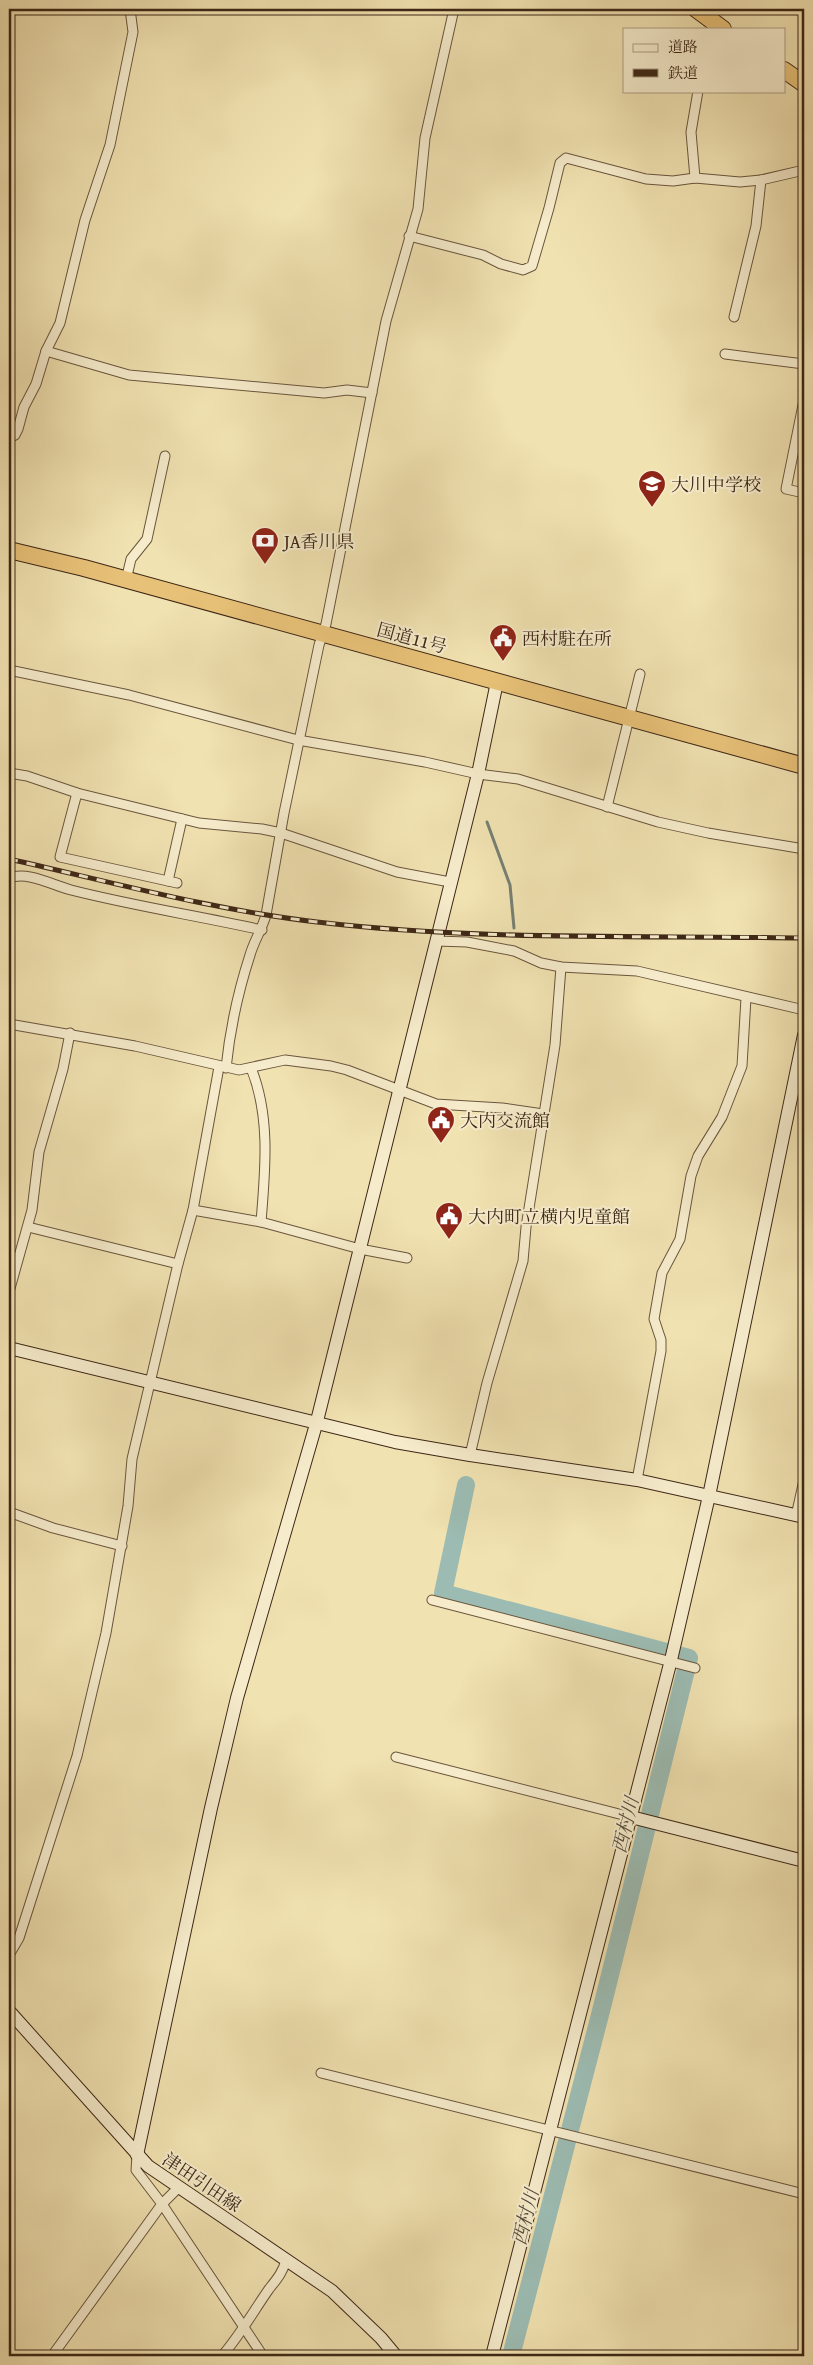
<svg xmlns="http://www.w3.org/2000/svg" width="813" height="2365" viewBox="0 0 813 2365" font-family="'Gentium Book Plus','Noto Serif JP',serif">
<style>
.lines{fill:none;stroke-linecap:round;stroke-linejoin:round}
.stream{stroke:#768074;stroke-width:3}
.river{stroke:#9cbcb3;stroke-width:18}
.street-casing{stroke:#6a563d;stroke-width:11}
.secondary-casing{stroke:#3d2716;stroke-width:14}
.highway-casing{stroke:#3d2716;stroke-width:18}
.street{stroke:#f6eccc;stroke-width:9}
.secondary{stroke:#f6eccc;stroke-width:12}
.highway{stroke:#e8c178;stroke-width:16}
.rail-casing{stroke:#3d2716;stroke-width:5}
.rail{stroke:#f6eccc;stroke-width:3;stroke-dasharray:9;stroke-linecap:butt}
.labels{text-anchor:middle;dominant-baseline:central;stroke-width:4;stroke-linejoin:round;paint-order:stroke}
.poi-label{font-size:18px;fill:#3d2716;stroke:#f6eccc;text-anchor:start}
.street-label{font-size:18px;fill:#3d2716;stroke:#f6eccc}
.water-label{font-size:19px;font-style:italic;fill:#554c3d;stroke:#f6eccc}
</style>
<rect width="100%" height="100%" fill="#f1e2b1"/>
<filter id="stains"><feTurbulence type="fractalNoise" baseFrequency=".004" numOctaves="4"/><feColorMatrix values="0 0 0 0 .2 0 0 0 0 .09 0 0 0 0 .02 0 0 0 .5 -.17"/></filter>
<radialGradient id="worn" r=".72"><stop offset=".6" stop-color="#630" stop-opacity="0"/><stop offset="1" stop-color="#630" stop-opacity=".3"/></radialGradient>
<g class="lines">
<polyline class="stream" points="487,822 510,885 514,928"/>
<polyline class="river" points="466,1485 443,1593 689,1658 601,2011 511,2356"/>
<defs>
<g id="street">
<polyline points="695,178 691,132 698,91"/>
<polyline points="409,236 483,255 501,264 523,270 532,266 549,208 560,163 566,158 646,179 673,181 695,178 740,182 761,180 804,170"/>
<polyline points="734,317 756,226 761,180"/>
<polyline points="46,351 129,375 324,393 347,390 372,393"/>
<polyline points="725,354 804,364"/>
<polyline points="804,400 786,489 804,493"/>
<polyline points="9,438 15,435 18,429 24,407 36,384 46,351 60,323 85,220 110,145 133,32 130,9"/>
<polyline points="126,580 131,559 147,539 165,456"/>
<polyline points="9,670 129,695 298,740 425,762 478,774 518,779 658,822 708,833 804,849"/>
<polyline points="9,773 27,776 77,793 199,823 262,829 281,833 397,872 450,882"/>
<polyline points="77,793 60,857 177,883"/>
<polyline points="607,807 640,674"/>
<path d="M9 878C28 871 52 885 71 890 134 906 199 916 262 930"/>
<polyline points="168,881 182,819"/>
<polyline points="436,941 467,942 514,951 541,963 561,967 637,971 804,1010"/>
<polyline points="9,1024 135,1046 239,1070 285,1060 331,1066 347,1070 436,1104 502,1108 543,1114"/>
<path d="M226 1068C230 1029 238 992 250 955 254 941 262 929 266 915L284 813 319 645 326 624 386 321 418 209 425 138 454 9"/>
<path d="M251 1068C271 1117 265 1172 261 1222"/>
<polyline points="193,1210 261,1222 360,1249 407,1258"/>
<polyline points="28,1227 178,1264"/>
<polyline points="9,1292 32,1210 39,1152 63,1069 70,1033"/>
<polyline points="470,1455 487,1383 523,1261 526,1227 555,1045 561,967"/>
<polyline points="637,1480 661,1351 661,1340 654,1319 662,1273 680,1239 691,1176 698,1156 722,1117 742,1066 746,998"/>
<polyline points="9,1512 53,1528 122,1546"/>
<polyline points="796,1516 804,1480"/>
<polyline points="432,1600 695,1668"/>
<polyline points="396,1757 631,1817"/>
<polyline points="9,1955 19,1938 77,1756 106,1633 128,1506 132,1459 178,1264 193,1210 219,1067"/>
<polyline points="321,2073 804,2194"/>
<polyline points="137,2155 136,2170 162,2204 263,2356"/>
<polyline points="52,2356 162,2204 178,2188"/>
<path d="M222 2356C240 2335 253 2312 269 2289 277 2279 283 2272 286 2260"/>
</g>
<g id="secondary">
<polyline points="9,1348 395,1442 470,1455 637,1480 804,1517"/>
<polyline points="631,1817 804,1861"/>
<polyline points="9,2011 148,2166 332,2291 381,2338 396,2356"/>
<polyline points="137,2155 211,1808 237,1698 317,1421 478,774 497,682"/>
<polyline points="492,2356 671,1660 709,1496 804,1035"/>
</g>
<g id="highway">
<polyline points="696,9 723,29"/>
<polyline points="784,70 804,84"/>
<polyline points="9,550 84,568 804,766"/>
</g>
</defs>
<use href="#street" class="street-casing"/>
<use href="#secondary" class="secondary-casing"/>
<use href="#highway" class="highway-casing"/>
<use href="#street" class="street"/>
<use href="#secondary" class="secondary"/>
<use href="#highway" class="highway"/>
<defs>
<path id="rail" d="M9 859C111 882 213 910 317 922 478 941 642 935 804 938"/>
</defs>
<use href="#rail" class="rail-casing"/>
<use href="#rail" class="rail"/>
</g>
<defs>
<symbol id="school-pin" viewBox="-11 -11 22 30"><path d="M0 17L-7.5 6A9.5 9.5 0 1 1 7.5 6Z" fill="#8f2418" stroke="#f6eccc"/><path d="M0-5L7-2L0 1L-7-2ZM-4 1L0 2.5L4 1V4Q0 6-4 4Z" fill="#fff"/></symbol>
<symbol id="bank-pin" viewBox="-11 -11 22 30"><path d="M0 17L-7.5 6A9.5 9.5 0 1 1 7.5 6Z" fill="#8f2418" stroke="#f6eccc"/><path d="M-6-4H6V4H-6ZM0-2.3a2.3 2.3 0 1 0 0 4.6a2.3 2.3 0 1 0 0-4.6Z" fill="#fff"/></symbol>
<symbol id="civic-pin" viewBox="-11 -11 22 30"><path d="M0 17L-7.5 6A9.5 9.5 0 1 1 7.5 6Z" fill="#8f2418" stroke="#f6eccc"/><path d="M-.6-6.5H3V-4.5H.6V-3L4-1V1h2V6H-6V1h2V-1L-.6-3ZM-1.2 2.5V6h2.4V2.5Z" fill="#fff"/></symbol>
</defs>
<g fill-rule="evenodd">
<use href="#school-pin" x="636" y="468" width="32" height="43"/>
<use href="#bank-pin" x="249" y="525" width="32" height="43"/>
<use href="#civic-pin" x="487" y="622" width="32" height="43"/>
<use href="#civic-pin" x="425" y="1104" width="32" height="43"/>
<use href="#civic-pin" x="433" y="1200" width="32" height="43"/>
</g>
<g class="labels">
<g class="poi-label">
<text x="671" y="484">大川中学校</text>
<text x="284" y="541">JA香川県</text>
<text x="522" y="638">西村駐在所</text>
<text x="460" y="1120">大内交流館</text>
<text x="468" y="1216">大内町立横内児童館</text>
</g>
<g class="street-label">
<text transform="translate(412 638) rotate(15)">国道11号</text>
<text transform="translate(202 2182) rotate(34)">津田引田線</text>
</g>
<g class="water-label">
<text transform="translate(625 1825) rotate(-76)">西村川</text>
<text transform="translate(525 2217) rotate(-76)">西村川</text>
</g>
</g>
<rect width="813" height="2365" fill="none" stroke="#f1e2b1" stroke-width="30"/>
<rect x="10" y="10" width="793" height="2345" fill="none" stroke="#3d2716" stroke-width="2.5"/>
<rect x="15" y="15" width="783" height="2335" fill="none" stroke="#3d2716"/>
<rect x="623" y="28" width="162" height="65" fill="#f6eccc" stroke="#ac9d83"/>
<rect x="633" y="44" width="25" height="8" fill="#f6eccc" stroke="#ac9d83"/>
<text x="668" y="52" font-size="15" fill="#3d2716">道路</text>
<rect x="633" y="69" width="25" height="8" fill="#3d2716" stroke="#ac9d83"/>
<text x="668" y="78" font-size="15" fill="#3d2716">鉄道</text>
<rect width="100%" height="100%" filter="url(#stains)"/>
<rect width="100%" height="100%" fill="url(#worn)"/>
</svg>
